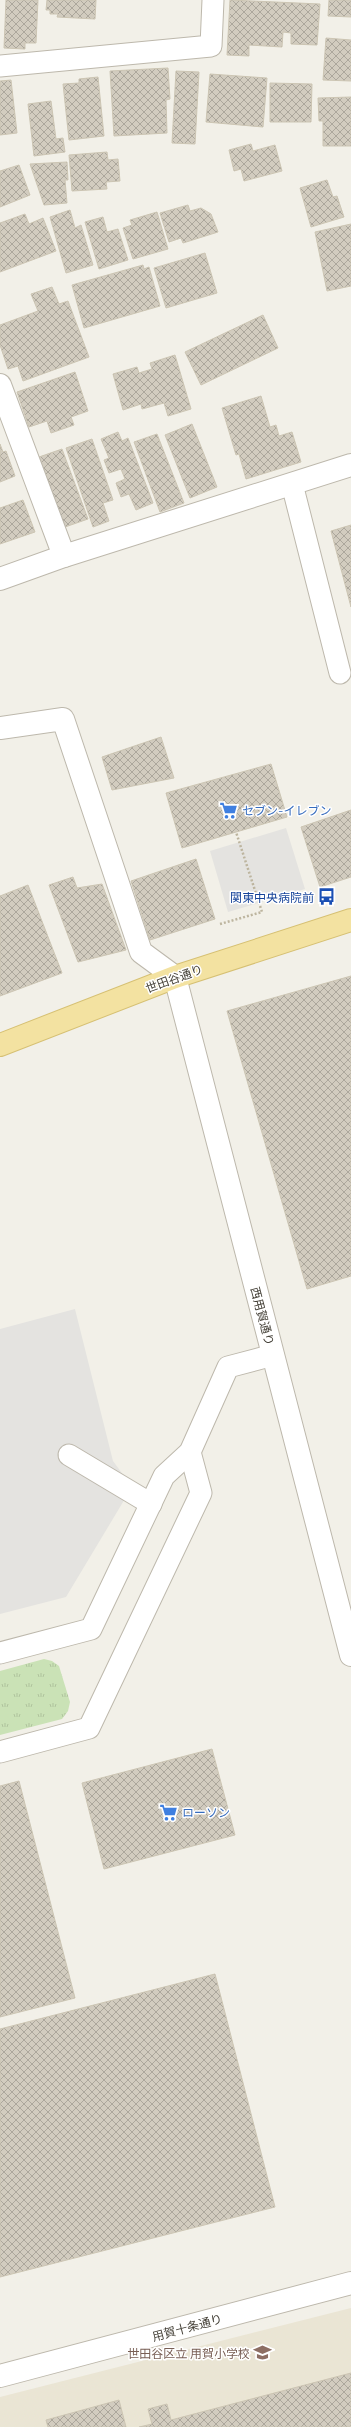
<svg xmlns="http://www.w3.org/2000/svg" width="351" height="2427" viewBox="0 0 351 2427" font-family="'Exo 2','Noto Sans JP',sans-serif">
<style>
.education{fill:#eae5d4}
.grass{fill:url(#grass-tufts)}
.parking{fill:#e4e3e0}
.building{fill:url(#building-cross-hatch);stroke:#ccc5b3}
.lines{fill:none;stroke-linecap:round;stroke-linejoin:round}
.service-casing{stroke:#bdb8ac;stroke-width:23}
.minor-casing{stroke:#bdb8ac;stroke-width:24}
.tertiary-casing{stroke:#bdb8ac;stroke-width:24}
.primary-casing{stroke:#d6c073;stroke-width:24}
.path{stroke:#bdb59f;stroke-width:2.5;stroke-dasharray:2 2;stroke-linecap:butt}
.service{stroke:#fff;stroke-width:21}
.minor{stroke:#fff;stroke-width:22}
.tertiary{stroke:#fff;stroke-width:22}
.primary{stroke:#f3e2a1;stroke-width:22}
.labels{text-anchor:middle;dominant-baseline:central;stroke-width:3;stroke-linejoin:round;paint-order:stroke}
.shop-label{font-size:12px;fill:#366cbe;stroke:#fff;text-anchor:start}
.transit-label{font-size:12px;fill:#164399;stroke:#fff;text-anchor:end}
.street-label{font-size:12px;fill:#454138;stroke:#fff}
.education-label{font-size:12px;fill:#785e54;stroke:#fff;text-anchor:end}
</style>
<defs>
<pattern id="grass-tufts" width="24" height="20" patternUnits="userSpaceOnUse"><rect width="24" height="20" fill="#cae2b6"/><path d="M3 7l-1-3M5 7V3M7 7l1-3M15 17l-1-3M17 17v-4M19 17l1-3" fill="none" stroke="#afc39d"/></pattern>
<pattern id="building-cross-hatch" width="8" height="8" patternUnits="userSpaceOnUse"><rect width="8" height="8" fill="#d2ccbf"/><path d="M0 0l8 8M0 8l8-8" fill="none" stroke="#aca79c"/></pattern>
</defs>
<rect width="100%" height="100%" fill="#f2f0e8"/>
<polygon class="education" points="351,2308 351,2427 0,2427 0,2397"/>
<polygon class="grass" points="44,1659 52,1661 59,1666 70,1702 68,1711 62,1719 0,1735 0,1671"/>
<g class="parking">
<polygon points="286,828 305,889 228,912 210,851"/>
<polygon points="75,1309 113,1461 132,1487 66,1597 0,1614 0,1329"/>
</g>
<g class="building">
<polygon points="6,0 38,0 36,43 25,43 25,49 4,48"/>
<polygon points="47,0 96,0 95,19 57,17 58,14 50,14 50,10 46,10"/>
<polygon points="230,0 320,4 317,45 291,44 291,33 283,32 282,47 249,45 249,56 227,55"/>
<polygon points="329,0 351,0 351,17 328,16"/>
<polygon points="326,38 351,40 351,81 323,80"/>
<polygon points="168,68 170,99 166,100 167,133 114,136 110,71"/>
<polygon points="176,71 199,72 195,144 172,143"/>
<polygon points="210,74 267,78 263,127 206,122"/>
<polygon points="98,77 104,136 69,140 63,84 79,83 79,79"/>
<polygon points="11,80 17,133 0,135 0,81"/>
<polygon points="270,83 312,84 311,122 270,122"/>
<polygon points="351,97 351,146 323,146 323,121 319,121 318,98"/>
<polygon points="51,101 56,139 63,138 65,152 34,156 28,104"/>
<polygon points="251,144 253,151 275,145 282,171 244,181 241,169 234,171 229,150"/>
<polygon points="107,152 108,160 118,159 120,181 106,182 107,189 72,191 69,155"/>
<polygon points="67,162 68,180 65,180 67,203 44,205 30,164"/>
<polygon points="19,165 30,195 0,207 0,171"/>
<polygon points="327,180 333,197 337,196 344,217 311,227 300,188"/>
<polygon points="188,205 190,211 201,208 211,214 218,232 183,243 181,238 169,242 160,213"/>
<polygon points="70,210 75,228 81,225 93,265 66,273 50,217"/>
<polygon points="157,212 168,249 133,259 123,228 132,225 130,220"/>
<polygon points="25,214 29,224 43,218 56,251 0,272 0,223"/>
<polygon points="103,217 107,232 118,229 128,260 99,269 85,222"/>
<polygon points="351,224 351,286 327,291 315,232"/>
<polygon points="205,253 217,293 166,308 154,268"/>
<polygon points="143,265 144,269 149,267 160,306 84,328 72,285"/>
<polygon points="52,287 59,304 68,301 89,357 23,381 18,366 8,369 0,345 0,325 38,311 31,294"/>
<polygon points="263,315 278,348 201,385 185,352"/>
<polygon points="175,355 191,409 168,416 164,403 142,409 141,404 123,410 113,374 137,367 139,373 152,369 150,363"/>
<polygon points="75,372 88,411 71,417 74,425 51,433 47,421 29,427 17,392"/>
<polygon points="261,396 270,427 276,425 279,436 292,432 301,462 246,479 239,454 236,455 222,408"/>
<polygon points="192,424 217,487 190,498 165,435"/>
<polygon points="118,432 122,441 128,438 153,503 136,510 129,494 121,497 116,483 125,479 121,469 109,473 104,460 109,458 101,439"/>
<polygon points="157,434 184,503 160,512 134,442"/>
<polygon points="92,439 113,500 103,503 109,521 93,527 66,448"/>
<polygon points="0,444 3,452 6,451 15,476 0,482"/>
<polygon points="62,449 88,519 65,527 39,457"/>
<polygon points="23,500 35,532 0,544 0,508"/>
<polygon points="351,525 351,607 331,531"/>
<polygon points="161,737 174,778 112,790 102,757"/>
<polygon points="271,764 287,817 182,848 166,793"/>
<polygon points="351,810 351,877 320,887 301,827"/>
<polygon points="196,859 215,919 150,940 131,881"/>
<polygon points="73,877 77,888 102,884 126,950 78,962 49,885"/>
<polygon points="28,885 62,973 0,996 0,896"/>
<polygon points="351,976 351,1276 307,1289 227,1011"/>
<polygon points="212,1749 235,1835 104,1869 82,1783"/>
<polygon points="19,1781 75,1998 0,2017 0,1786"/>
<polygon points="215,1974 275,2207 0,2277 0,2029"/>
<polygon points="351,2373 351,2426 348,2427 139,2427 152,2424 148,2409 167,2404 171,2420"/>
<polygon points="119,2400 126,2427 48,2427 46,2420"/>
</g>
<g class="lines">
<defs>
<g id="service">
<polyline points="0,66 211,46 213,0"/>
<polyline points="292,484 340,673"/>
<polyline points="69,1455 151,1504"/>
<polyline points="0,1653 91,1629 164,1476 190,1452 228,1367 273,1355"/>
<polyline points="0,1752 89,1728 201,1493 190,1452"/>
</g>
<g id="minor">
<polyline points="0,385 64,556"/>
<polyline points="0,579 64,556 351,465"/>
<polyline points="0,728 63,719 141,952 175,977"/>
<polyline points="0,2376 351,2283"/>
</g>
<polyline id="tertiary" points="175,977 351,1655"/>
<polyline id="primary" points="0,1045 175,977 351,920"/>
</defs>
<use href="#service" class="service-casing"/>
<use href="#minor" class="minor-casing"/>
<use href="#tertiary" class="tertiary-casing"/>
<use href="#primary" class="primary-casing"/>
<polyline class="path" points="220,924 262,912 236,832"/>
<use href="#service" class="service"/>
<use href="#minor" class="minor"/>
<use href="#tertiary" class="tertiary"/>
<use href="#primary" class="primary"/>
</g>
<defs>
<symbol id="supermarket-bare" viewBox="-9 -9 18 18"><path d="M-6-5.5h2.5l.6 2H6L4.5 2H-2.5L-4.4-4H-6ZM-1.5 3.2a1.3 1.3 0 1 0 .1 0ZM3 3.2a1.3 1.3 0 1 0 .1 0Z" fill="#3f7fe0" stroke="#fff" stroke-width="2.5" paint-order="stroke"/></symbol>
<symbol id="bus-bare" viewBox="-9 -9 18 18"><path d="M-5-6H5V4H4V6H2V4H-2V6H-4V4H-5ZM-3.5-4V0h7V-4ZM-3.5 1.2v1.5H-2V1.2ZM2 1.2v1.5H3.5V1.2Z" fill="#1a4fb4" stroke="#fff" stroke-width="2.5" paint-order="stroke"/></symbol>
<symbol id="school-bare" viewBox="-9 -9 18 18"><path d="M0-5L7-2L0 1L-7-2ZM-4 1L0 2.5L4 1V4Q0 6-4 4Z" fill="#8d6e63" stroke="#fff" stroke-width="2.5" paint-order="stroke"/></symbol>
</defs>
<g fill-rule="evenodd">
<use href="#supermarket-bare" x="216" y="798" width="25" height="25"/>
<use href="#bus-bare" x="314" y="884" width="25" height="25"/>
<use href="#supermarket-bare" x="156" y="1800" width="25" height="25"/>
<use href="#school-bare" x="250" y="2340" width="25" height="25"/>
</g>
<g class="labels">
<g class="shop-label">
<text x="242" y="810">セブン-イレブン</text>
<text x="182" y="1812">ローソン</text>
</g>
<g class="transit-label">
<text x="314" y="897">関東中央病院前</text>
</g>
<g class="street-label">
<text transform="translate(174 978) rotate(-20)">世田谷通り</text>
<text transform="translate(263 1316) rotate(75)">西用賀通り</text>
<text transform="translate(187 2327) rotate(-15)">用賀十条通り</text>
</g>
<g class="education-label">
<text x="250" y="2353">世田谷区立 用賀小学校</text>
</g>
</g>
</svg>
